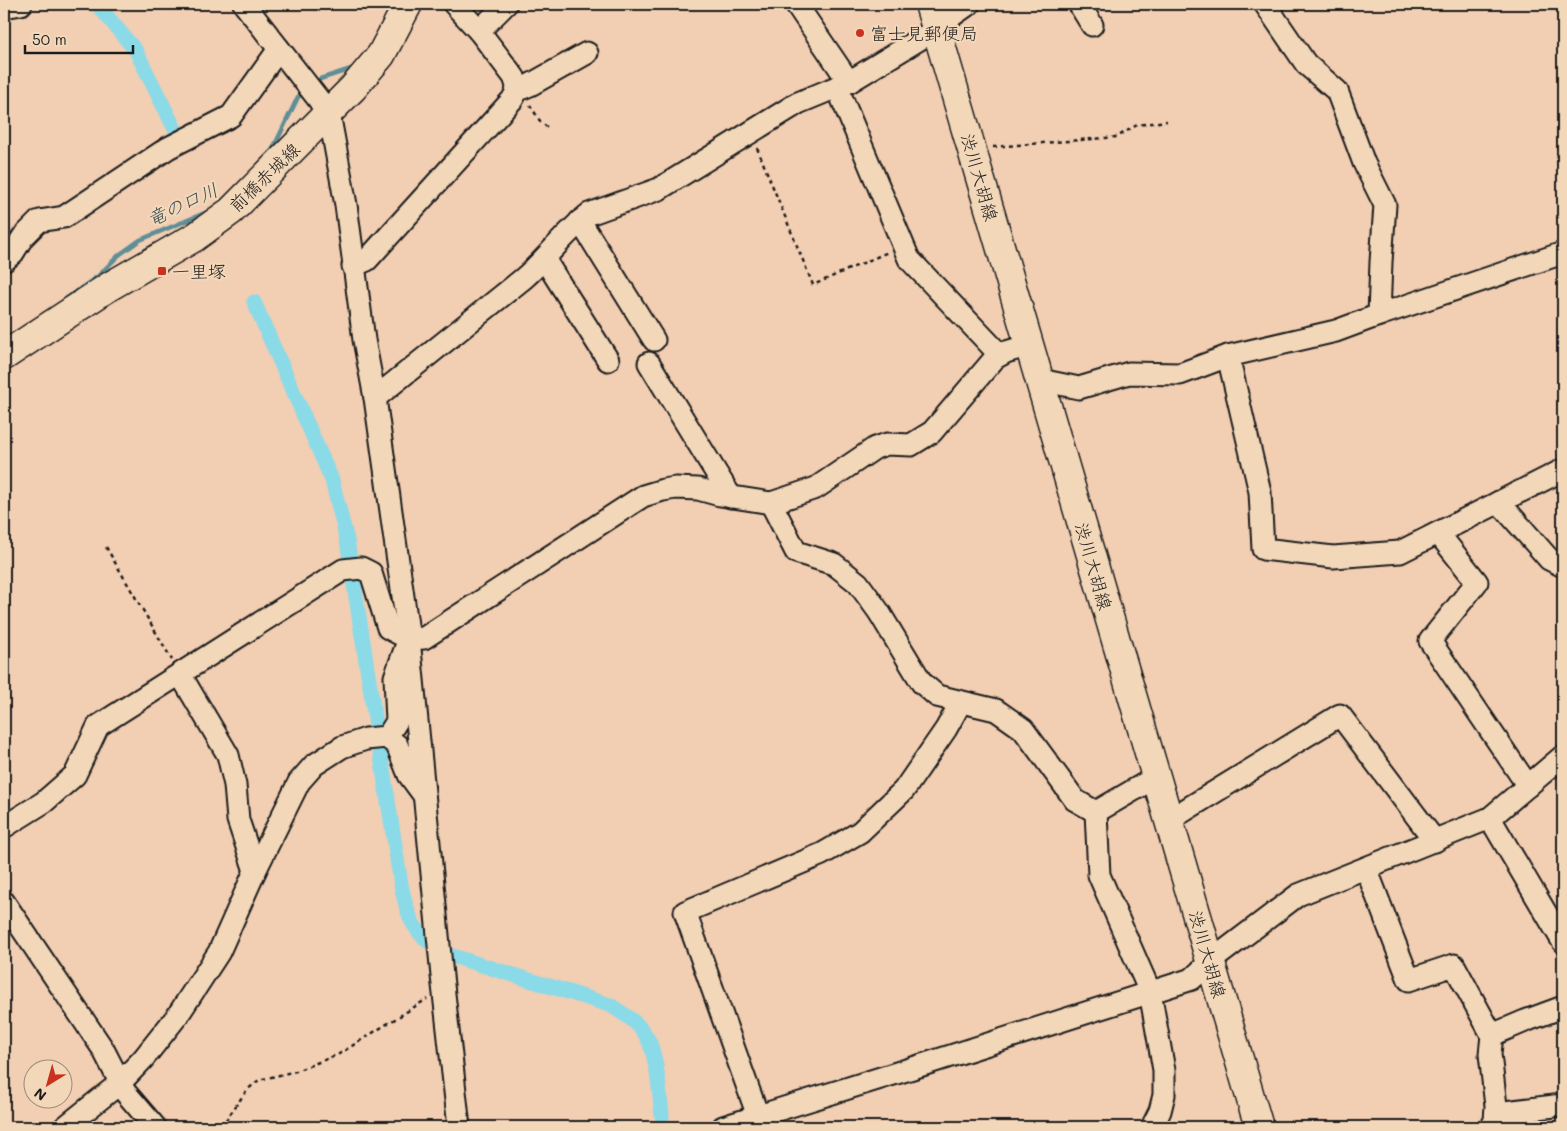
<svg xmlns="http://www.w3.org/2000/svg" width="1567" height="1131" viewBox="0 0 1567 1131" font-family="Mali,'Klee One',sans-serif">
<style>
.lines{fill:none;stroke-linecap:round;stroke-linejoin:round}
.stream{stroke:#5f8e96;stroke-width:4.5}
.canal{stroke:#8bdae8;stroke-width:15}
.minor-casing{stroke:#1c1c1c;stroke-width:25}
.major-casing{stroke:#1c1c1c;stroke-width:31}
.path{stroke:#1c1c1c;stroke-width:2.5;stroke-dasharray:4 4;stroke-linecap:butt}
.minor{stroke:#f2d7b9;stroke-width:21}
.major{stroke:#f2d7b9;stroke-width:28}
.poi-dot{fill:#c8321e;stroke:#f2d7b9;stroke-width:2}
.labels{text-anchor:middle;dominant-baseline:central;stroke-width:4.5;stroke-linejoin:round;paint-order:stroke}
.poi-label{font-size:18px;fill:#1c1c1c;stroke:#f2d7b9;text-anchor:start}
.street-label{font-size:18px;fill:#1c1c1c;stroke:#f2d7b9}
.water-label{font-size:19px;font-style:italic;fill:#384c4f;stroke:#f2d7b9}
</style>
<rect width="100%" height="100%" fill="#f2ceb3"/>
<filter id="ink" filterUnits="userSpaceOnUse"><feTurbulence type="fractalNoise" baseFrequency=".02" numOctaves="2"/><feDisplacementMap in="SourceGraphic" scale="10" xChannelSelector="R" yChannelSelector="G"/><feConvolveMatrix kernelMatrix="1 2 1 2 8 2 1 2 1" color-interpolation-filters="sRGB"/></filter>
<g filter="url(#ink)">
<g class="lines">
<g class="stream">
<polyline points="314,84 320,79 357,67"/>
<polyline points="270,155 298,97 306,91"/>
<polyline points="64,300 98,276 119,255 140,240 207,212"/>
</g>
<g class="canal">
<polyline points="97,4 136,51 179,137"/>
<path d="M254 302 332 480 347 540 401 884C408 920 414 935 446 954L610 1005C624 1014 638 1022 646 1036 657 1051 660 1097 662 1116"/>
</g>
<defs>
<g id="minor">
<polyline points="244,4 319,100 327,114 331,124 346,205 364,340 375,398 409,639 442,976 459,1127"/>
<polyline points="796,4 849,82"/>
<polyline points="1079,4 1092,25"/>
<polyline points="1265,4 1306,64 1337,91 1364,163 1385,205 1381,262 1379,315"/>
<polyline points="4,7 21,4"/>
<polyline points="936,24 946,20 969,4"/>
<polyline points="479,31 506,4"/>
<polyline points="837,87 909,259 1000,355"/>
<polyline points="518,90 530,85 587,53"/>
<polyline points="580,221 654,340"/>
<polyline points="4,261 13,253 23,237 39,221 64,217 168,148 231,116 279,49"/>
<polyline points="543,261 550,268 608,360"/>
<path d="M353 266 367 260 512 100C518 91 518 87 514 77L479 31 454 4"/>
<polyline points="1228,356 1260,492 1263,549 1333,557 1400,552 1563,470"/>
<polyline points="649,363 731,497"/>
<polyline points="1040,380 1079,388 1129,373 1180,374 1228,356 1336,331 1379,315 1563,253"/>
<path d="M375 398 524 278C547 258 565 233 589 214L659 189 798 103 849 82 923 37 938 32"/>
<polyline points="1499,502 1549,559 1563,566"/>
<polyline points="771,503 796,552 834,564 858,583 879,612 922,683 937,696 996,710 1023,729 1075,800 1096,812 1156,777"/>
<polyline points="1438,533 1477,582 1430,641 1528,786"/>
<polyline points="180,674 228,755 235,785 238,820 255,871"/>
<polyline points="386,737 397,745 409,775 423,794"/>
<polyline points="1096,812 1099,875 1150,992 1164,1070 1164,1095 1160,1111 1152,1127"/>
<polyline points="1490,818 1563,942"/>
<polyline points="1169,820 1340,715 1435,841"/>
<polyline points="4,827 44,802 75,775 98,726 343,570 361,568 371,573 388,628 409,639 424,638 643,496 663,490 676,488 698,489 720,495 771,503 816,488 875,448 887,444 911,445 932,432 995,358 1006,352 1030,345"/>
<polyline points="1366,868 1409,980 1454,965 1492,1035"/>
<polyline points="4,902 103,1049 125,1092 155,1127"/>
<polyline points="1496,1113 1563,1105"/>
<polyline points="758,1116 685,912 822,854 860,832 904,790 946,729 961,702"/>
<polyline points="65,1127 120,1083 143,1059 178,1015 219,952 255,871 299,782 314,765 342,747 366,739 387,737 397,721 395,677 407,644"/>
<polyline points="723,1127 916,1067 1192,979 1211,961 1298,895 1490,818 1563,756"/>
<polyline points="1491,1127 1495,1121 1496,1106 1490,1054 1492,1035 1525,1021 1563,1007"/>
</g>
<g id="major">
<polyline points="929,4 1259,1127"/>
<polyline points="4,356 110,286 195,237 231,211 353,88 381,55 408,4"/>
</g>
</defs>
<use href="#minor" class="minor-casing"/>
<use href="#major" class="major-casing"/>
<g class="path">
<polyline points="530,105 540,121 549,129"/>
<polyline points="993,147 1117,137 1137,125 1167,121"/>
<polyline points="757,148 813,285 888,252"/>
<polyline points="106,547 172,660"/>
<polyline points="221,1127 247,1090 259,1080 296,1071 339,1054 427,999"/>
</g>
<use href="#minor" class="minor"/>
<use href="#major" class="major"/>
</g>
</g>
<g class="poi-dot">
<circle cx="860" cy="33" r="5"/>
<rect x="157" y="266" width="10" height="10" rx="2.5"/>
</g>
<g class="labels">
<g class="poi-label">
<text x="870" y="33">富士見郵便局</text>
<text x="172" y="271">一里塚</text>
</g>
<g class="street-label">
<text transform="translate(264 177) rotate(-44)">前橋赤城線</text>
<text transform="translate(980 177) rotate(74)">渋川大胡線</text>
<text transform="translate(1094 566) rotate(74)">渋川大胡線</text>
<text transform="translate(1208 954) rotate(74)">渋川大胡線</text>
</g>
<g class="water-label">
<text transform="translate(182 204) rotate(-25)">竜の口川</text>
</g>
</g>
<rect width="1567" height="1131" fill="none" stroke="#f2d7b9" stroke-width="20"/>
<rect x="10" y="10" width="1547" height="1111" fill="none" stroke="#1c1c1c" stroke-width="2" filter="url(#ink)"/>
<g transform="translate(48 1084) rotate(217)"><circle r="24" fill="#f2d7b9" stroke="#9c8c7a"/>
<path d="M0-4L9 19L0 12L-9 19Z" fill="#c8321e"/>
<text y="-8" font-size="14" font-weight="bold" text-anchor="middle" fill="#1c1c1c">N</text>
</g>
<path d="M25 45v8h108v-8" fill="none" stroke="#1c1c1c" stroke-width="2.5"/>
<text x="32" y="45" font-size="15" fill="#1c1c1c" stroke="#f2d7b9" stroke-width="4" paint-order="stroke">50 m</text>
</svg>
